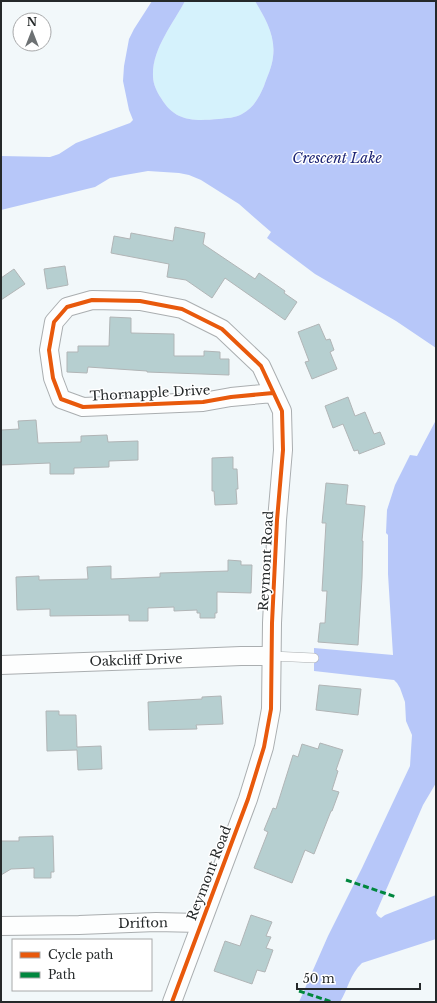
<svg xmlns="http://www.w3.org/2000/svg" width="437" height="1003" viewBox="0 0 437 1003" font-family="'Libre Baskerville',serif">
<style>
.green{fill:#d5f2fc}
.water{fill:#b7c7f9}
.building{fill:#b6cfd0;stroke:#b1b5b6}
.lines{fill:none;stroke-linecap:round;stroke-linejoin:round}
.lane-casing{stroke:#aaaeb0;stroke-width:10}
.street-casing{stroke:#aaaeb0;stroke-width:20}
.lane{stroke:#fdfefe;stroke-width:9}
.street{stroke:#fdfefe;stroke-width:18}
.quiet{stroke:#00873e;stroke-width:3;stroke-dasharray:6 3;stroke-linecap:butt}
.cycleway-casing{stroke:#fff;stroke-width:6}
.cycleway{stroke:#e8590c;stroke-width:4}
.labels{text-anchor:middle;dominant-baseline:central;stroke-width:3;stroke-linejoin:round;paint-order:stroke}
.street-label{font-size:13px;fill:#25292a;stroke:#fff}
.water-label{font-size:14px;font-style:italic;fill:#1e2675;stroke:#fff}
</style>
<rect width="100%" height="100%" fill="#f2f8fa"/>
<path class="green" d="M185 1H255C265 18 276 36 273 57 272 67 267 77 264 86 259 97 254 108 242 114 236 118 226 118 219 119 194 121 175 122 161 98 157 92 153 84 153 76 152 49 173 24 185 1Z"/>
<g class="water">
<path d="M152 1H185C173 24 152 49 153 76 153 84 157 92 161 98 175 122 194 121 219 119 226 118 236 118 242 114 254 108 259 97 264 86 267 77 272 67 273 57 276 36 265 18 255 1H436V348L396 321 315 274 267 238 271 232 239 204 201 180 189 175 179 173 148 171 125 175 110 178 95 187 1 210V156L50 157 59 154 76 143 130 123 133 120 129 110 123 81 124 66 129 39 134 29Z"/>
<path d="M436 420V783L423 805 376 913 378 916 381 918 385 915 436 895V939L362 963C350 974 348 989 340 1002H299L328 936 362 868 410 766 412 735 406 721 405 702 400 688 397 683 394 680 314 671V648L393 655 388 574V535L386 533 387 510 395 485 410 455 417 456Z"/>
</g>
<g class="building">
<polygon points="175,227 205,233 203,244 255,279 259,273 285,291 284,293 297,302 285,320 225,278 212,298 186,280 167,277 169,264 111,253 114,236 130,239 131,233 173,241"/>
<polygon points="65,266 68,285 47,289 44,269"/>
<polygon points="14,269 25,284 1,300 1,278"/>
<polygon points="110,317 131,318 131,333 174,334 174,356 204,356 204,351 220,352 220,359 229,359 229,375 147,372 147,371 88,367 87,373 67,372 67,352 78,352 78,346 109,346"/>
<polygon points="319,324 326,340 330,339 334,350 330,352 337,369 312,379 305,362 309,361 298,332"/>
<polygon points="348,397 355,416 365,412 374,434 380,432 385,444 359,454 358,450 354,451 343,424 333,428 325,406"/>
<polygon points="36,420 38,443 81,442 81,436 107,435 108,442 138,441 138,460 109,461 109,467 74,468 74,474 50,474 50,463 1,465 1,430 19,429 18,421"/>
<polygon points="233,457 233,469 237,469 238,489 236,489 237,504 215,505 214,491 212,491 212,458"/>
<polygon points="326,483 348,485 346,504 365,506 362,541 363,541 362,578 358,645 318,642 320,623 325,623 327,591 322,591 326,523 322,523"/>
<polygon points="228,560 241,561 241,565 252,565 251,593 217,592 217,613 215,613 215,618 200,618 200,613 197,613 197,610 174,611 174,607 148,608 148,621 129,621 129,615 50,616 50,609 17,610 16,577 39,576 39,580 88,579 87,567 111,566 111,579 160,577 160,573 228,571"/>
<polygon points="319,685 361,689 358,715 316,710"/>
<polygon points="221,696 223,724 196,725 197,729 149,730 148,702 202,699 202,697"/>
<polygon points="46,711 59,711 59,715 76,715 77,747 101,746 102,769 78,770 77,750 47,751"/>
<polygon points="320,743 343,750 336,770 338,771 332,790 339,792 332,811 331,811 314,854 305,850 292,883 254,868 268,832 264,830 273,808 276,809 293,755 298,757 302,744 318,749"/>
<polygon points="53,836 54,872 51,872 51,878 34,878 34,868 11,869 1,875 1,841 19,841 19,837"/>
<polygon points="251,915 272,922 266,936 271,937 266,948 273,950 265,972 257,970 252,984 214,971 225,941 240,946"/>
</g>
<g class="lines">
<defs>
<polyline id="lane" points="272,656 314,658"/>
<g id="street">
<polyline points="1,665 167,659 241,656 272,656"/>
<polyline points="1,926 79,925 156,922 200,923"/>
<polyline points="172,1002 248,799 264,747 271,709 272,623 277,520 283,450 282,411 261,366 222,329 182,309 140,301 92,300 67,307 54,322 49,350 53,378 61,399 83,407 203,402 231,397 273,393"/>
</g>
</defs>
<use href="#lane" class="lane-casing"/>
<use href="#street" class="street-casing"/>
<use href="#lane" class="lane"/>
<use href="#street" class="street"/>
<g class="quiet">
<polyline points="346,880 396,897"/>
<polyline points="299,991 332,1002"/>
</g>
<defs>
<polyline id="cycleway" points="172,1002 248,799 264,747 271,709 272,623 277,520 283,450 282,411 261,366 222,329 182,309 140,301 92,300 67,307 54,322 49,350 53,378 61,399 83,407 203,402 231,397 273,393"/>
</defs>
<use href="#cycleway" class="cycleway-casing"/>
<use href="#cycleway" class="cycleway"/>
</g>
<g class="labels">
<g class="street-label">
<text transform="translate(150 393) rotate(-3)">Thornapple Drive</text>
<text transform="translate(266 561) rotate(-87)">Reymont Road</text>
<text transform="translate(136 660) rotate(-2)">Oakcliff Drive</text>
<text transform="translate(209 873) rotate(-69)">Reymont Road</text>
<text transform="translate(143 923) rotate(-1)">Drifton</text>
</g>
<g class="water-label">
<text x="337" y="158">Crescent Lake</text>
</g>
</g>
<rect width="437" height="1003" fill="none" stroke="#25292a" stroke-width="4"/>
<rect x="12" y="939" width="140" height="52" fill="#ffffff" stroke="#a8a9aa"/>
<rect x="20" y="952" width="20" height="6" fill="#e8590c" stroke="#a8a9aa"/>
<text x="48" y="959" font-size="12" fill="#25292a">Cycle path</text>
<rect x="20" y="972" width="20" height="6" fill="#00873e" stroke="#a8a9aa"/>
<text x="48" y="979" font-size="12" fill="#25292a">Path</text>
<g transform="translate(32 32)"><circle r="19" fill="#ffffff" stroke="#a8a9aa"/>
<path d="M0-3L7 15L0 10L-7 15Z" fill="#6d7173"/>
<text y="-6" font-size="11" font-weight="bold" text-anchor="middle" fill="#25292a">N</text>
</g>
<path d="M297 983v6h123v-6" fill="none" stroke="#25292a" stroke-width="2"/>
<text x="303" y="983" font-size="12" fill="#25292a" stroke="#ffffff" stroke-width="3" paint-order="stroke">50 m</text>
</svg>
